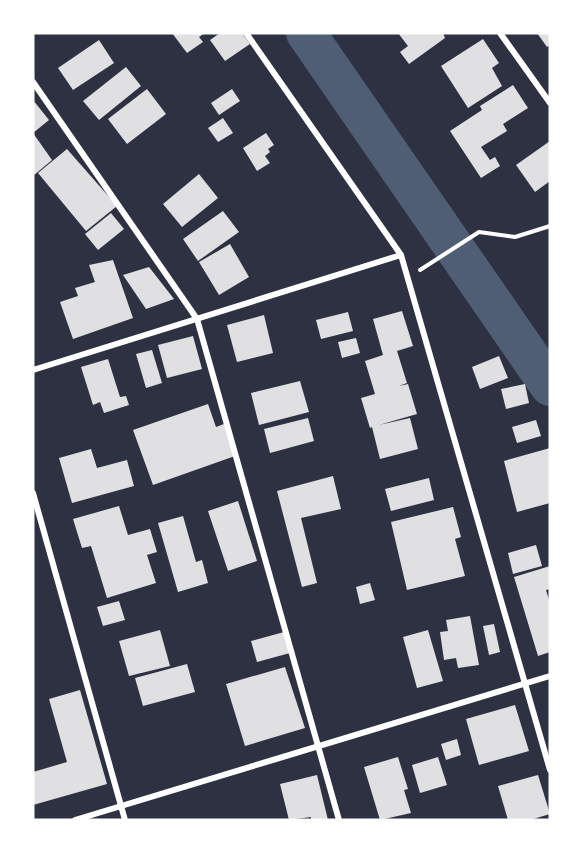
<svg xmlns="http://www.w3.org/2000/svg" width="583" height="853" viewBox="0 0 583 853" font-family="Raleway,sans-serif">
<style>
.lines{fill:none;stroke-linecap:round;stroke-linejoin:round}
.stream{stroke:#4f5d75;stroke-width:7}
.river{stroke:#4f5d75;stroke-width:40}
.building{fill:#e0e0e3}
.path{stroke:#fff;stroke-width:4}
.minor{stroke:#fff;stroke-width:6}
</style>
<rect width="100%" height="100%" fill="#2d3142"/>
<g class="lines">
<polyline class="stream" points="538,370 550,353"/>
<polyline class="river" points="306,33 550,386"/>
</g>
<g class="building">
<polygon points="172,33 205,33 199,37 203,42 187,53"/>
<polygon points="220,33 242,33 250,44 225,61 210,40"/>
<polygon points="398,33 443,33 445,38 409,64 400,52 408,46"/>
<polygon points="537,33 550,33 550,45 547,47"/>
<polygon points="483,39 499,63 492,68 502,86 468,108 441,66"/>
<polygon points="99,40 114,63 73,90 58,68"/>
<polygon points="126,67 141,86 99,120 83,101"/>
<polygon points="513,85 528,108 503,124 507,131 481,147 490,160 495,157 500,166 481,178 450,131 482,110 480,106"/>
<polygon points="147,89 166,114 127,144 108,119"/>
<polygon points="232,89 240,101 219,115 211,103"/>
<polygon points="33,100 49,120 33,133 52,160 33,176"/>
<polygon points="223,118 233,133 218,142 208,128"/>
<polygon points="266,133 274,145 268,149 270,152 265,156 270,163 257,171 243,148"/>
<polygon points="550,141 550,181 535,192 516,165"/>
<polygon points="67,149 117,206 86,231 38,173"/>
<polygon points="199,174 218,198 182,227 163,204"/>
<polygon points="223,211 239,232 198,261 183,239"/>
<polygon points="111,213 124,229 98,250 85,234"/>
<polygon points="230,244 249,277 219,295 199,262"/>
<polygon points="113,260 133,318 73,339 60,302 78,296 75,288 95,282 89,265"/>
<polygon points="149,267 174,299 146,309 123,275"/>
<polygon points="402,311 413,346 397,351 407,383 399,386 408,384 417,414 379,425 410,418 418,449 380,459 372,427 370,428 361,398 375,394 365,361 383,355 373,319"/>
<polygon points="348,312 353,331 321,339 316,320"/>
<polygon points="264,315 273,353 237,362 227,325"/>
<polygon points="193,336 202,369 167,378 158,345"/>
<polygon points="356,338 360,353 342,358 338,342"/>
<polygon points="152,350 162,383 146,388 136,354"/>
<polygon points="499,356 508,378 480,389 472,367"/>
<polygon points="108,359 120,397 126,396 129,405 104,413 100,402 93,405 81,367"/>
<polygon points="300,381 309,412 259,425 251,393"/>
<polygon points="525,384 529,403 506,409 501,389"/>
<polygon points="208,404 216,427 224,424 235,456 153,485 133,430"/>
<polygon points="308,418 314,441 270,453 264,429"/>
<polygon points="536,420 541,436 517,443 512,427"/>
<polygon points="550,448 550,503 517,512 504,461"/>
<polygon points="91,449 97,468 127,460 134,486 72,503 59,458"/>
<polygon points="333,476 341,509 301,518 317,583 302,587 277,491"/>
<polygon points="429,478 434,500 391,511 385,489"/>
<polygon points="238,501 257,561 228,571 208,511"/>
<polygon points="119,506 128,535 150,529 157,552 147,555 156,583 107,598 91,546 82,548 73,519"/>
<polygon points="453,507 461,537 455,539 465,576 407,590 391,522"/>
<polygon points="183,516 196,562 202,560 208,583 178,592 158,523"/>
<polygon points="536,545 542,566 513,574 508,553"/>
<polygon points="550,566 550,589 546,590 550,603 550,652 538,656 514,577"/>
<polygon points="370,583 375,600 360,604 356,587"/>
<polygon points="119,601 125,620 103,626 97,607"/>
<polygon points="470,616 479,665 458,668 456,658 444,660 440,632 448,631 446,620"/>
<polygon points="494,624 500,652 489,655 483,626"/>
<polygon points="160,630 170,666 129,676 119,641"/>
<polygon points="428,630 443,681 417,688 403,637"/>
<polygon points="284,632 290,653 257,662 251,641"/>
<polygon points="187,664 195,692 143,706 135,678"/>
<polygon points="285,667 305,728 245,746 226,684"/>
<polygon points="80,690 107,784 33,805 33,772 67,762 49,699"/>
<polygon points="515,705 529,751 479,765 466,719"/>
<polygon points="457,739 461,755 446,760 441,744"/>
<polygon points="398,757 408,789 404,790 411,813 380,820 364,767"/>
<polygon points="438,757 447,785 420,793 412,765"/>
<polygon points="317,775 328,820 311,820 311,817 289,820 280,784"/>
<polygon points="538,775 550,814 530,820 508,820 498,786"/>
</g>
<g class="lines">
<polyline class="path" points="420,270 479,232 515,237 550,226"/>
<g class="minor">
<polyline points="246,33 401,255 550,770"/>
<polyline points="500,33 550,103"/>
<polyline points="33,82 197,319 339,820"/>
<polyline points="33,370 401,255"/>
<polyline points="33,493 125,820"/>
<polyline points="75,820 550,676"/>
</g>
</g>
<rect width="583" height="853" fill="none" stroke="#ffffff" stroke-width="69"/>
</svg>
